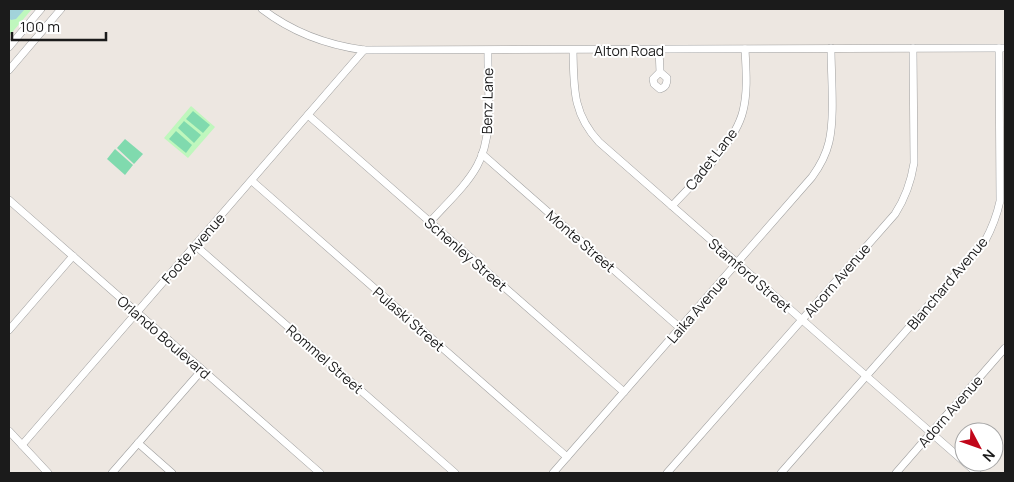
<svg xmlns="http://www.w3.org/2000/svg" width="1014" height="482" viewBox="0 0 1014 482" font-family="Manrope,sans-serif">
<style>
.park{fill:#bff7bd}
.pitch{fill:#80daae}
.water{fill:#a2d3da}
.lines{fill:none;stroke-linecap:round;stroke-linejoin:round}
.minor-casing{stroke:#9f9f9f;stroke-width:8}
.minor{stroke:#fff;stroke-width:7}
.labels{text-anchor:middle;dominant-baseline:central;stroke-width:4;stroke-linejoin:round;paint-order:stroke}
.street-label{font-size:14px;fill:#1b1b1b;stroke:#fff}
</style>
<rect width="100%" height="100%" fill="#ede7e1"/>
<g class="park">
<polygon points="9,9 32,9 9,36"/>
<polygon points="191,106 215,127 188,158 164,138"/>
</g>
<g class="pitch">
<polygon points="193,111 210,125 203,133 186,119"/>
<polygon points="184,121 201,135 194,143 178,128"/>
<polygon points="176,131 192,145 186,153 169,139"/>
<polygon points="125,139 143,154 134,164 117,148"/>
<polygon points="115,149 133,165 125,175 107,159"/>
</g>
<polygon class="water" points="9,9 25,9 16,19 11,20 9,18"/>
<g class="lines">
<defs>
<g id="minor">
<path d="M262 9C292 32 327 45 364 50L1005 48"/>
<polyline points="9,47 41,9"/>
<path d="M659 49 660 72 653 79 654 84 660 89C666 87 667 84 667 78L660 72"/>
<path d="M573 50C574 87 572 113 599 142L977 473"/>
<polyline points="9,70 61,9"/>
<polyline points="308,115 624,392"/>
<polyline points="482,154 680,328"/>
<polyline points="252,181 567,457"/>
<polyline points="9,200 320,473"/>
<path d="M672 206C695 181 735 144 743 111 748 91 746 69 745 49"/>
<path d="M430 222C446 204 466 186 477 166 495 134 487 86 488 51"/>
<polyline points="196,246 455,473"/>
<polyline points="9,330 73,256"/>
<polyline points="9,431 48,473"/>
<polyline points="138,443 172,473"/>
<polyline points="22,445 364,50"/>
<polyline points="112,473 202,370"/>
<path d="M553 473 812 177C820 166 826 155 829 142 835 117 831 76 831 48"/>
<path d="M667 473 895 214C906 197 911 182 914 163L913 48"/>
<path d="M781 473 985 241C992 228 997 215 1000 201L999 48"/>
<polyline points="896,473 1005,348"/>
</g>
</defs>
<use href="#minor" class="minor-casing"/>
<use href="#minor" class="minor"/>
</g>
<g class="labels">
<g class="street-label">
<text x="629" y="50">Alton Road</text>
<text transform="translate(487 101) rotate(-89)">Benz Lane</text>
<text transform="translate(711 159) rotate(-52)">Cadet Lane</text>
<text transform="translate(581 241) rotate(41)">Monte Street</text>
<text transform="translate(193 248) rotate(-49)">Foote Avenue</text>
<text transform="translate(466 254) rotate(41)">Schenley Street</text>
<text transform="translate(750 275) rotate(41)">Stamford Street</text>
<text transform="translate(837 280) rotate(-49)">Alcorn Avenue</text>
<text transform="translate(947 283) rotate(-50)">Blanchard Avenue</text>
<text transform="translate(697 309) rotate(-49)">Laika Avenue</text>
<text transform="translate(409 319) rotate(41)">Pulaski Street</text>
<text transform="translate(164 337) rotate(41)">Orlando Boulevard</text>
<text transform="translate(325 359) rotate(41)">Rommel Street</text>
<text transform="translate(950 411) rotate(-49)">Adorn Avenue</text>
</g>
</g>
<rect width="1014" height="482" fill="none" stroke="#1b1b1b" stroke-width="20"/>
<g transform="translate(979 447) rotate(131)"><circle r="24" fill="#ffffff" stroke="#a4a4a4"/>
<path d="M0-4L9 19L0 12L-9 19Z" fill="#c1061a"/>
<text y="-8" font-size="14" font-weight="bold" text-anchor="middle" fill="#1b1b1b">N</text>
</g>
<path d="M12 32v8h94v-8" fill="none" stroke="#1b1b1b" stroke-width="2.5"/>
<text x="20" y="32" font-size="15" fill="#1b1b1b" stroke="#ffffff" stroke-width="4" paint-order="stroke">100 m</text>
</svg>
